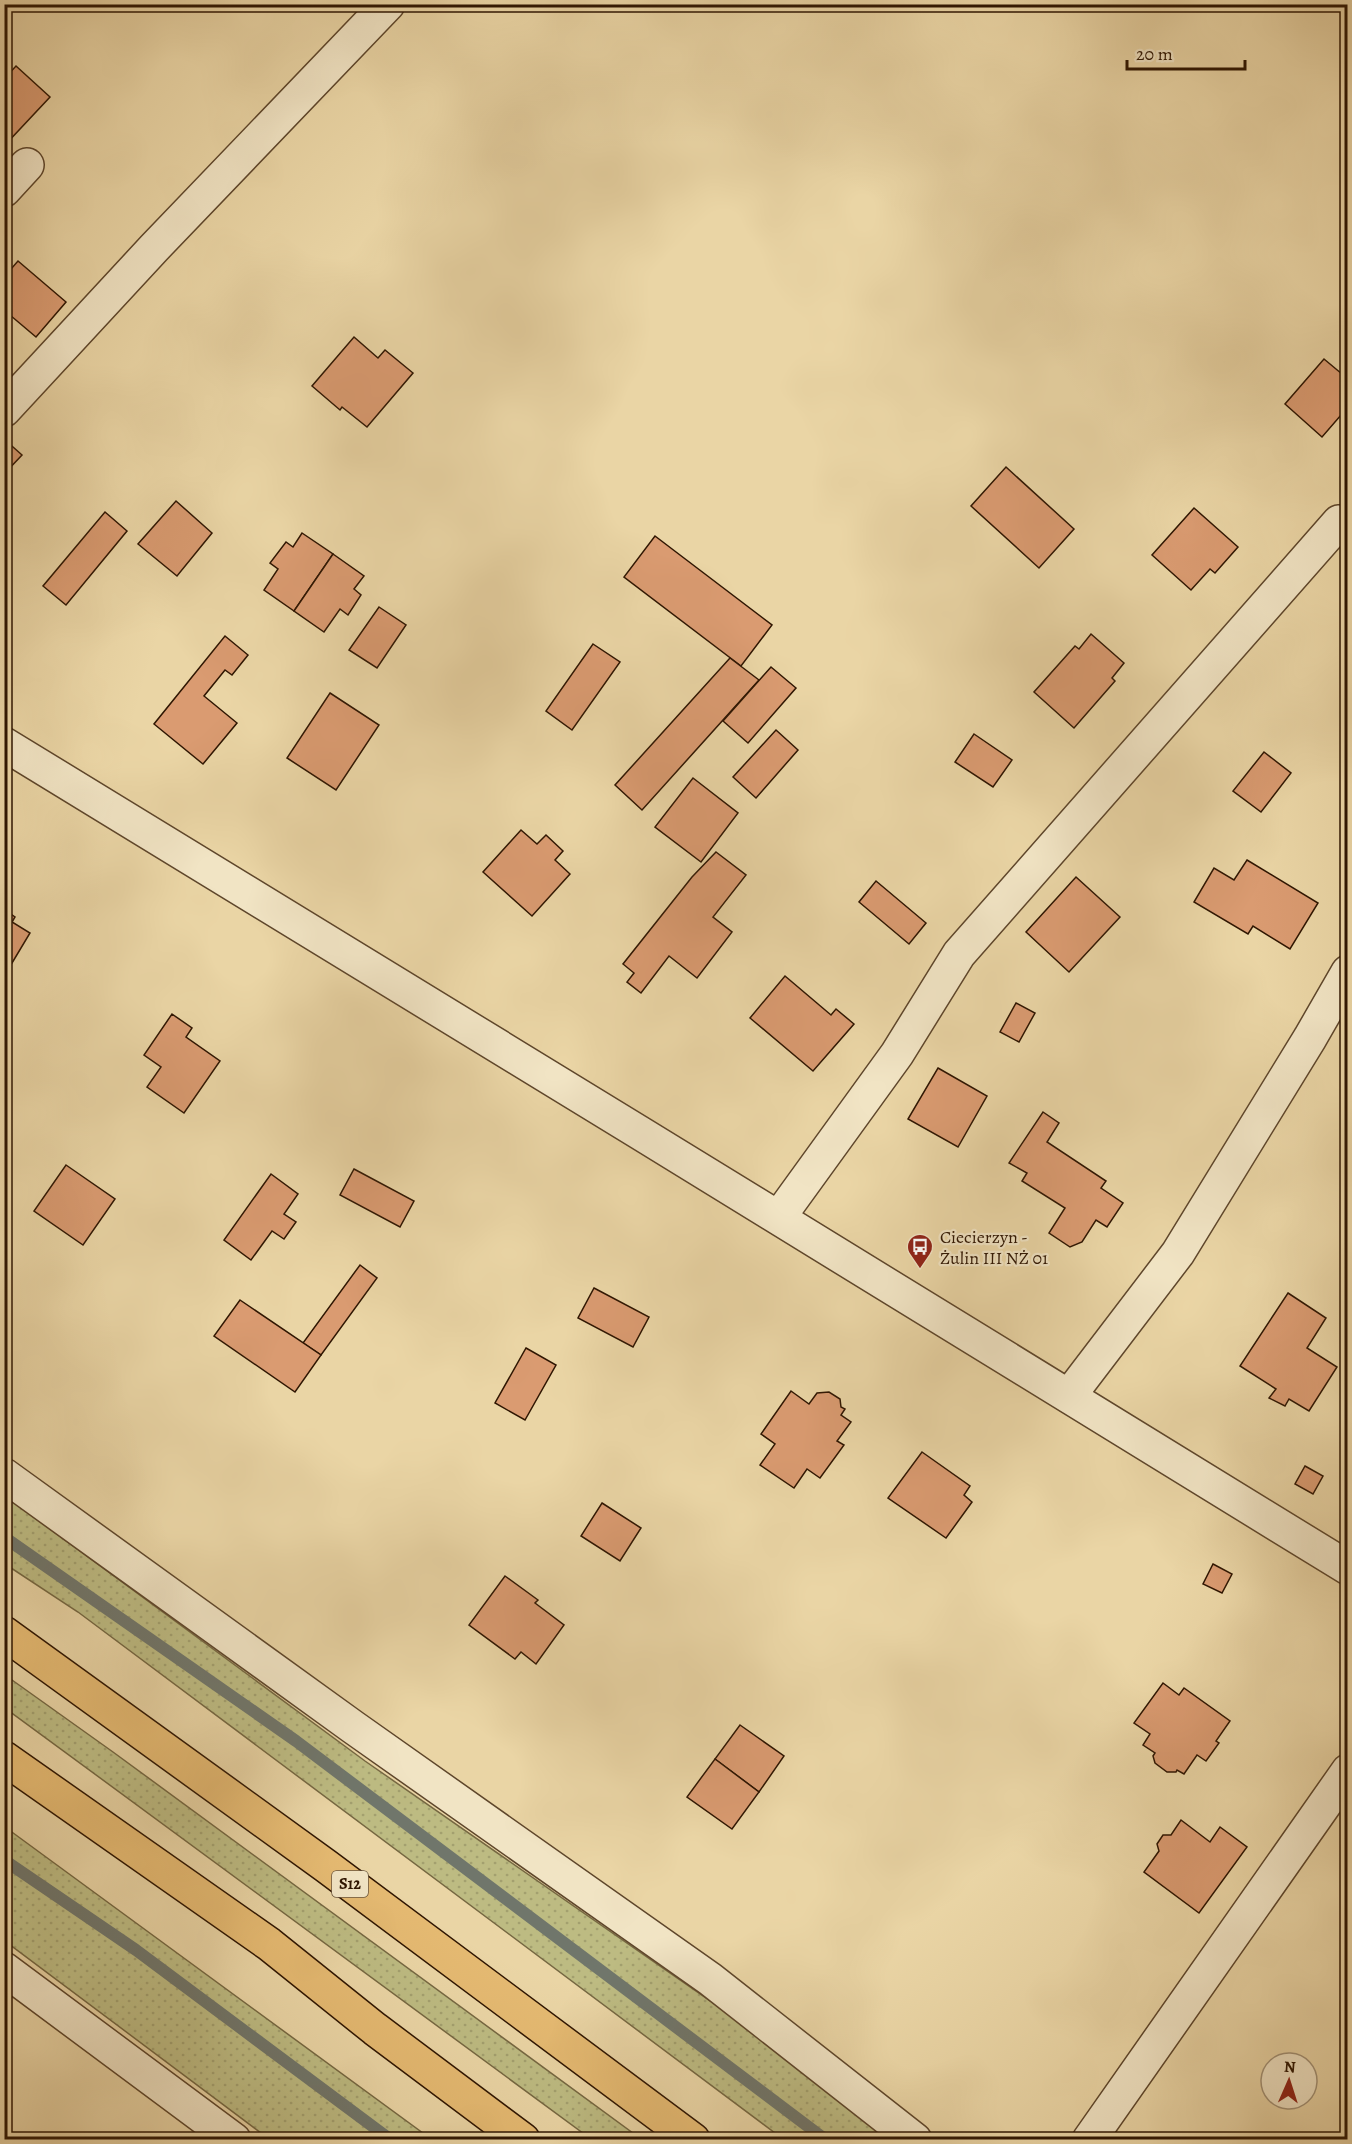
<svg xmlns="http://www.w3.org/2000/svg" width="1352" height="2144" viewBox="0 0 1352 2144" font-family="Alegreya,serif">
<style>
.grass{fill:url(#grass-dots);stroke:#766842;stroke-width:1.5}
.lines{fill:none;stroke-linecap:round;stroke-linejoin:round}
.stream{stroke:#70766b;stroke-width:12}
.building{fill:#da9b71;stroke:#2f1602;stroke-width:1.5}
.minor-casing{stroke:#5e462b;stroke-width:36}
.highway-casing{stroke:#2f1602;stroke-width:36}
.minor{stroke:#f1e4c4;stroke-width:33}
.highway{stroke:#e5ba72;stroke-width:33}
.labels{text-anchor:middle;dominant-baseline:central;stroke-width:4.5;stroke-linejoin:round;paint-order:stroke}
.shield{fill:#f1e4c4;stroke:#69543c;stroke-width:1.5}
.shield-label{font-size:16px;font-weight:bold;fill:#2f1602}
.poi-label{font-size:18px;fill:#2f1602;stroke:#f1e4c4;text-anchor:start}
</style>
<defs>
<pattern id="grass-dots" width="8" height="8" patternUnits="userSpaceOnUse" patternTransform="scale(1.5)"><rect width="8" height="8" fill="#bdbb82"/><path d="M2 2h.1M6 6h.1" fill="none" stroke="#a3a06f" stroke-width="1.8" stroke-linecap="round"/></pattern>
</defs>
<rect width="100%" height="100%" fill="#ead5a5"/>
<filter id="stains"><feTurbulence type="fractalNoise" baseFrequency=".00333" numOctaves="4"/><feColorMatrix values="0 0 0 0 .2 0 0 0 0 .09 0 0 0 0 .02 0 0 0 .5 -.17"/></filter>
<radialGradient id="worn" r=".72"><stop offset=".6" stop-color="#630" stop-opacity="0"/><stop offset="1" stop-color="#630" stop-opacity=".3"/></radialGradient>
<g class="grass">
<polygon points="4,1495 365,1761 788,2055 899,2139 783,2139 78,1612 5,1564"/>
<polygon points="5,1675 113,1752 641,2139 591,2139 5,1708"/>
<polygon points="5,1827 431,2139 269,2139 5,1941"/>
</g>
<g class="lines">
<g class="stream">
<polyline points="4,1537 296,1741 826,2140"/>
<polyline points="4,1860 136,1950 391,2140"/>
</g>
</g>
<g class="building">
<polygon points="16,66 50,97 4,146 4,79"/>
<polygon points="18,261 66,302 36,337 4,310 4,277"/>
<polygon points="354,337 378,358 385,350 413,373 367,427 342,407 340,410 312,386"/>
<polygon points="1324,359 1348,379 1348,407 1322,437 1285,404"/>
<polygon points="4,439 22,455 4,474"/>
<polygon points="1006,467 1074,529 1039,568 971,506"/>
<polygon points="176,501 212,533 177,576 138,544"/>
<polygon points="1194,508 1238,547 1215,573 1210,569 1191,590 1152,555"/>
<polygon points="105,512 127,531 66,605 43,586"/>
<polygon points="302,533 333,554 294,611 264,590 278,569 270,563 286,542 293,547"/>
<polygon points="655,536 772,625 741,666 624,577"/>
<polygon points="333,554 364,576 354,589 361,595 348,615 340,609 324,632 294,611"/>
<polygon points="379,607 406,625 377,668 349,650"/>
<polygon points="1091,634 1124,663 1112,678 1115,681 1074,728 1034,692 1075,646 1079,649"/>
<polygon points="225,636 248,655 232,675 225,670 204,696 237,723 203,764 154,724"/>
<polygon points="593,644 620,662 572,730 546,711"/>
<polygon points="730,658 759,680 642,810 615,785"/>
<polygon points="771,667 796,688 748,743 723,721"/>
<polygon points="330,693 379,725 336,790 287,758"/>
<polygon points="776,730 798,750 756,798 733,777"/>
<polygon points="974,734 1012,760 993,787 955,762"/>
<polygon points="1264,752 1291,773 1261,812 1233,791"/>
<polygon points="693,778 738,813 701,862 655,827"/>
<polygon points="521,830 537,844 546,835 563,851 555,860 570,874 532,916 483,872"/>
<polygon points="716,852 746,875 713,917 732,932 697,978 669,956 641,993 627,982 634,973 623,964 692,877"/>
<polygon points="1247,860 1318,903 1290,949 1253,926 1248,934 1194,902 1214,868 1234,880"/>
<polygon points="1076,877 1120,917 1069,972 1026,932"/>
<polygon points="876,881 926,923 909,944 859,902"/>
<polygon points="5,910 15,917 12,922 30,933 6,973"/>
<polygon points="785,976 831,1015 836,1009 854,1024 813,1071 750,1018"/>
<polygon points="1016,1003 1035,1013 1019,1042 1000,1032"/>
<polygon points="172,1014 192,1028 186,1037 220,1061 184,1113 147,1087 161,1067 144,1055"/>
<polygon points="938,1068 987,1096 958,1147 908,1119"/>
<polygon points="1043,1112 1059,1123 1047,1142 1106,1181 1101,1188 1123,1203 1107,1227 1096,1220 1082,1242 1070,1247 1049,1233 1065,1208 1022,1181 1027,1173 1009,1163"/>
<polygon points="66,1165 115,1199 83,1245 34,1211"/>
<polygon points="354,1169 414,1201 400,1227 340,1195"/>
<polygon points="271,1174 298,1194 284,1214 296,1222 284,1239 272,1231 251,1260 224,1240"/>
<polygon points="360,1265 377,1278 321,1355 303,1343"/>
<polygon points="594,1288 649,1317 633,1347 578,1318"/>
<polygon points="1288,1293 1326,1318 1307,1348 1337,1367 1309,1411 1289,1399 1285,1406 1269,1398 1276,1389 1240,1366"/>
<polygon points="240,1300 321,1355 295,1392 214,1336"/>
<polygon points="526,1348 556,1365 525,1420 495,1403"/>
<polygon points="791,1391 809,1404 817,1393 829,1392 840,1399 841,1407 845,1409 841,1415 851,1422 837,1441 844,1445 820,1478 807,1469 794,1488 760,1465 775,1444 761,1434"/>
<polygon points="922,1452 970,1486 964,1495 972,1502 946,1538 888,1498"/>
<polygon points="1305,1466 1323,1476 1313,1494 1295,1484"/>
<polygon points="602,1503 641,1528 620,1561 581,1536"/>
<polygon points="1213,1564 1232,1574 1222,1593 1203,1584"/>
<polygon points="505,1576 538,1600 535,1603 564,1625 536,1664 521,1652 515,1659 469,1625"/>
<polygon points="1163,1683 1179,1695 1184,1688 1230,1721 1216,1741 1219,1743 1206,1761 1197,1755 1184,1774 1177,1770 1176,1772 1167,1772 1155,1763 1153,1756 1155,1753 1143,1745 1150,1734 1134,1723"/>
<polygon points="740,1725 784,1756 759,1792 715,1759"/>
<polygon points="715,1759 759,1792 732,1829 687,1797"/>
<polygon points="1181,1820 1210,1842 1220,1827 1247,1847 1199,1913 1144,1872 1159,1851 1157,1844 1163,1835 1171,1835"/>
</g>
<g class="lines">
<defs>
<g id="minor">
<polyline points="4,190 27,165"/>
<polyline points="4,410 154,248 388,4"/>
<path d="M4 744C453 1018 900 1292 1348 1568"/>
<polyline points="779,1217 897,1054 959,954 1339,522"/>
<polyline points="1069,1396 1178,1253 1310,1038 1348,972"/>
<polyline points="4,1475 353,1727 710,1979 915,2140"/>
<polyline points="4,1969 234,2140"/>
<polyline points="1089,2140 1348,1771"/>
</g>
<g id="highway">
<polyline points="4,1633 326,1866 693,2140"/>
<polyline points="4,1758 269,1944 375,2029 523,2140"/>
</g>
</defs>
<use href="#minor" class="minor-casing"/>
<use href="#highway" class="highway-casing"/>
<use href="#minor" class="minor"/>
<use href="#highway" class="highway"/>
</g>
<defs>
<symbol id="bus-pin" viewBox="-11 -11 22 30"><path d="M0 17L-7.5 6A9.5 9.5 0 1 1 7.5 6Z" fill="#8f2418" stroke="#f1e4c4"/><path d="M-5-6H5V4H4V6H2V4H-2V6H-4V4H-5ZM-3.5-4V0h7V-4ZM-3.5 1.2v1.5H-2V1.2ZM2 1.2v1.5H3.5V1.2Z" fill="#fff"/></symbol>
</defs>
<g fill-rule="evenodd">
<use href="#bus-pin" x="905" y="1232" width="30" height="40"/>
</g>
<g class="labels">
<rect class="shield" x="332" y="1871" width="36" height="26" rx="4.5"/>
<g class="shield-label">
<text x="350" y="1884">S12</text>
</g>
<g class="poi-label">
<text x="940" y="1237">Ciecierzyn -<tspan x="940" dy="21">Żulin III NŻ 01</tspan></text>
</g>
</g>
<rect width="1352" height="2144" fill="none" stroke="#ead5a5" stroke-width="24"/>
<rect x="6" y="6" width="1340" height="2132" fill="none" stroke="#2f1602" stroke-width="3"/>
<rect x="12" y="12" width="1328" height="2120" fill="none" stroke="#2f1602" stroke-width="1.5"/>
<g transform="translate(1289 2081) rotate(3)"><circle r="28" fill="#f1e4c4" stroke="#a39276" stroke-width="1.5"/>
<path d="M0-4.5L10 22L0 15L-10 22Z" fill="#8f2418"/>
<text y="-9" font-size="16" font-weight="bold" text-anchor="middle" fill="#2f1602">N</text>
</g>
<path d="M1127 60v9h118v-9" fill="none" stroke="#2f1602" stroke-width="3"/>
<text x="1136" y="60" font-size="18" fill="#2f1602" stroke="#f1e4c4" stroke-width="4.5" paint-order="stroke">20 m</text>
<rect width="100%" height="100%" filter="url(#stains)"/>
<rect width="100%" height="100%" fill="url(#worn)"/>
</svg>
